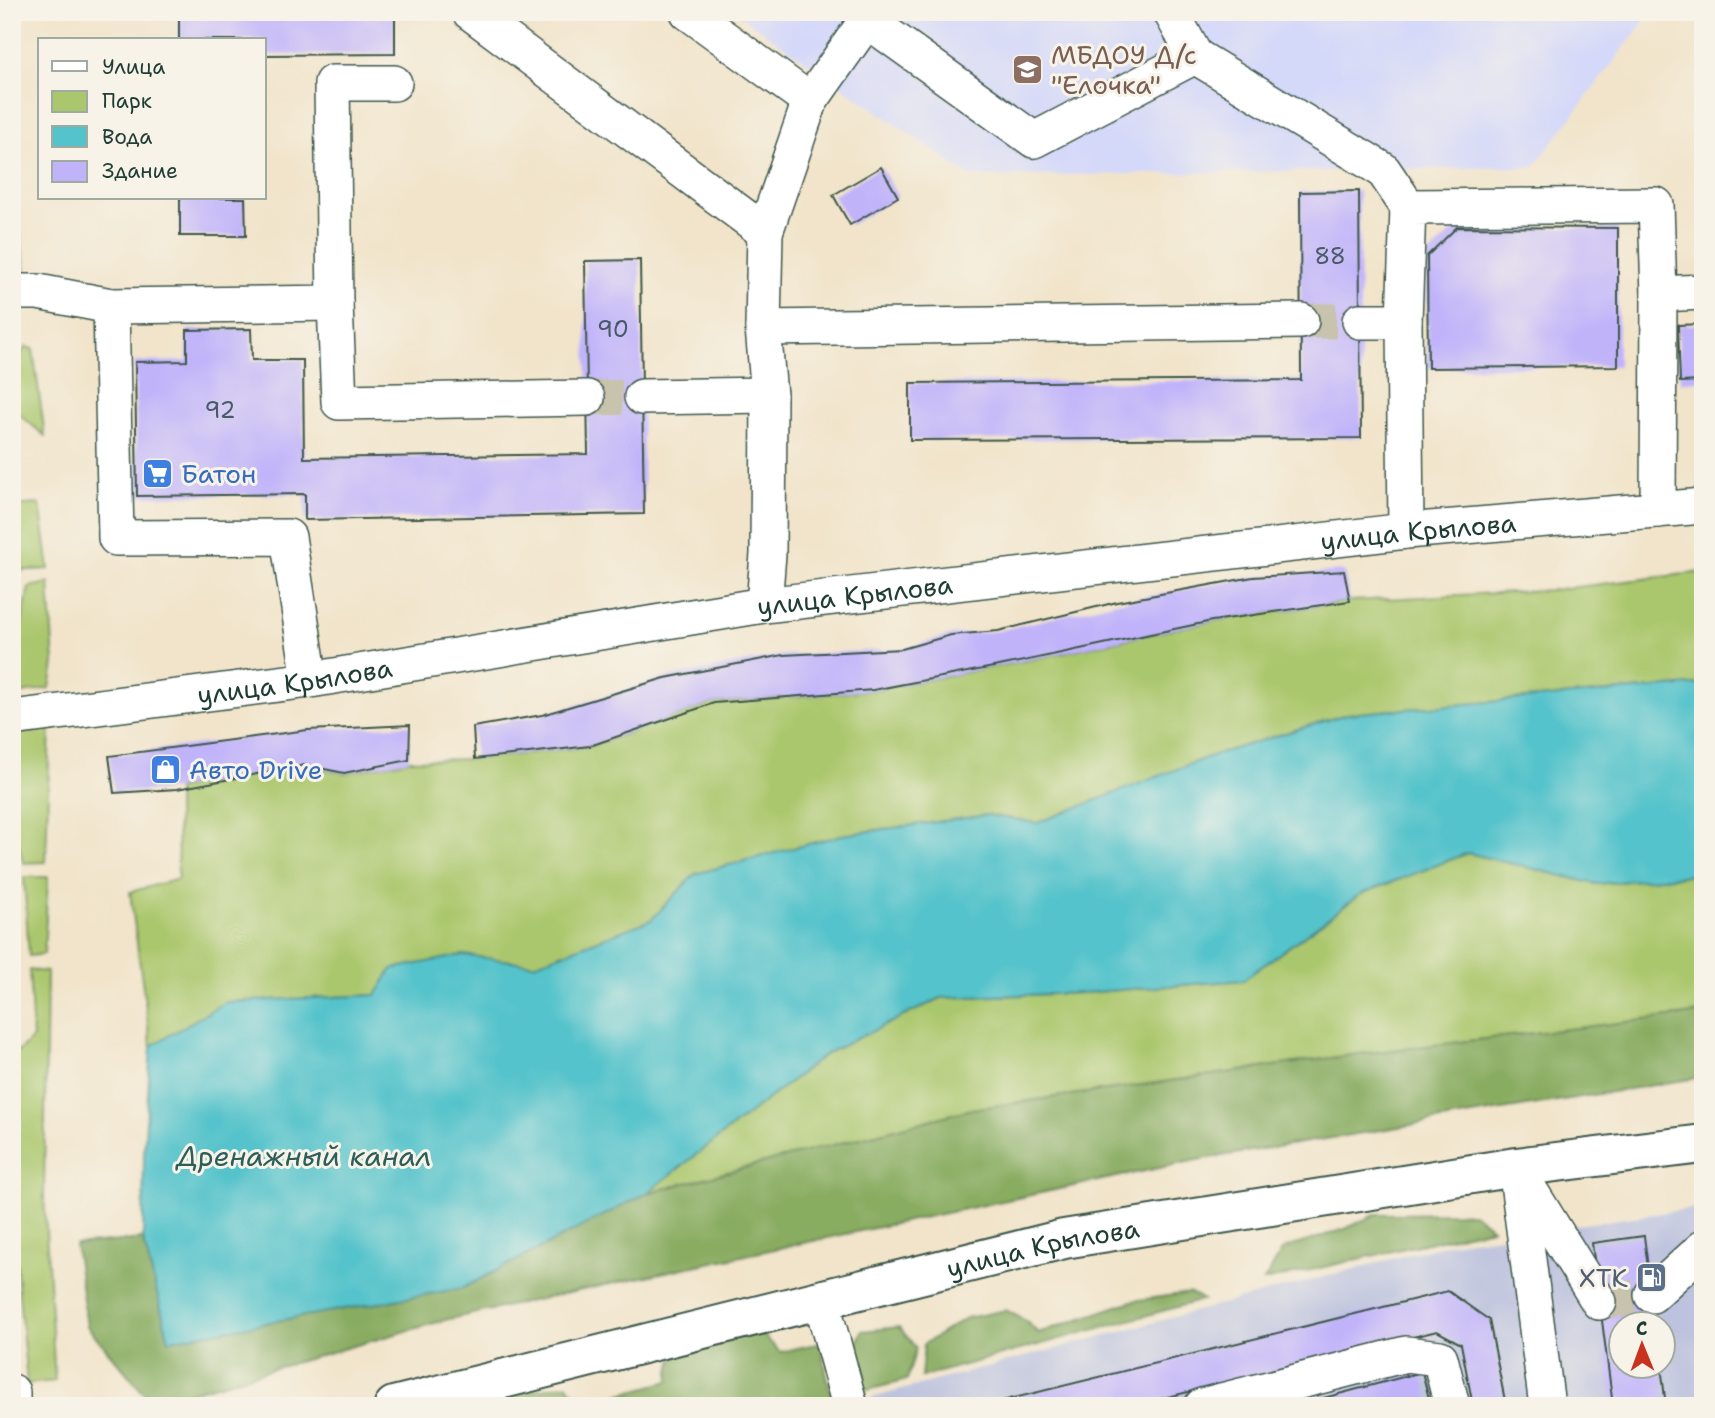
<svg xmlns="http://www.w3.org/2000/svg" width="1715" height="1418" viewBox="0 0 1715 1418" font-family="'Shantell Sans',sans-serif">
<style>
.built{fill:#d4d8f9}
.industrial{fill:#bdc3de;fill-rule:evenodd}
.green{fill:#abc76d;stroke:#658250;stroke-width:2}
.forest{fill:#88ac60;stroke:#54744a;stroke-width:2}
.water{fill:#55c3cb;stroke:#3a8080;stroke-width:2}
.building{fill:#c0b3fa}
.lines{fill:none;stroke-linecap:round;stroke-linejoin:round}
.minor-tunnel{stroke:#c7c3ac;stroke-width:35;stroke-dasharray:35 18;stroke-linecap:butt}
.minor-casing{stroke:#3e564a;stroke-width:38}
.major-casing{stroke:#3e564a;stroke-width:42}
.minor{stroke:#fff;stroke-width:35}
.major{stroke:#fff;stroke-width:38}
.labels{text-anchor:middle;dominant-baseline:central;stroke-width:6;stroke-linejoin:round;paint-order:stroke}
.number-label{font-size:23px;fill:#475a66}
.education-label{font-size:26px;fill:#785e54;stroke:#f7f3e8;text-anchor:start}
.shop-label{font-size:26px;fill:#366cbe;stroke:#f7f3e8;text-anchor:start}
.street-label{font-size:26px;fill:#1f3d34;stroke:#f7f3e8}
.service-label{font-size:26px;fill:#4e5e75;stroke:#f7f3e8;text-anchor:end}
.water-label{font-size:28px;font-style:italic;fill:#2c5e5a;stroke:#f7f3e8}
</style>
<rect width="100%" height="100%" fill="#f7f3e8"/>
<filter id="ink" filterUnits="userSpaceOnUse"><feTurbulence type="fractalNoise" baseFrequency=".0143" numOctaves="2"/><feDisplacementMap in="SourceGraphic" scale="14" xChannelSelector="R" yChannelSelector="G"/><feConvolveMatrix kernelMatrix="1 2 1 2 8 2 1 2 1" color-interpolation-filters="sRGB"/></filter>
<filter id="wash" filterUnits="userSpaceOnUse"><feTurbulence type="fractalNoise" baseFrequency=".00686" numOctaves="4" result="noise"/><feDisplacementMap in="SourceGraphic" scale="28" xChannelSelector="R" yChannelSelector="G"/><feGaussianBlur stdDeviation="1.57" result="paint"/><feColorMatrix in="noise" values="0 0 0 0 0 0 0 0 0 0 0 0 0 0 0 0 0 1.4 0 .05"/><feComposite in="paint" operator="in"/></filter>
<g filter="url(#wash)">
<rect width="100%" height="100%" fill="#f1e4ca"/>
<polygon class="built" points="735,12 1651,12 1534,167 971,177"/>
<path class="industrial" d="M1703 1207V1406H841L1451 1243ZM1620 1324H1662V1366H1620Z"/>
<g class="green">
<polygon points="12,188 27,278 12,279"/>
<polygon points="26,347 33,349 45,436 12,408 12,364"/>
<polygon points="40,504 49,569 12,571 12,506"/>
<polygon points="1703,572 1703,684 1347,714 1211,756 1037,824 987,815 842,835 696,874 651,920 534,965 463,955 377,995 226,1002 151,1046 130,892 178,879 177,789 305,765 344,773 409,760 475,759 590,746 714,703 873,690 1004,665 1212,621 1350,601 1551,590"/>
<polygon points="49,583 54,664 50,688 12,695 12,633 20,632 29,587"/>
<polygon points="50,723 46,862 23,863 17,837 12,833 12,730"/>
<polygon points="1468,853 1596,884 1703,874 1703,1013 1359,1054 972,1109 647,1193 827,1053 941,998 1083,993 1243,980 1361,894"/>
<polygon points="24,877 48,877 44,954 29,956"/>
<polygon points="29,970 47,972 44,1196 55,1381 27,1384 12,1215 12,1057 33,1038"/>
</g>
<g class="forest">
<polygon points="1703,1013 1703,1077 1197,1160 675,1270 449,1319 152,1403 87,1326 75,1245 143,1239 169,1340 463,1288 647,1193 972,1109 1359,1054"/>
<polygon points="1473,1213 1492,1228 1264,1281 1283,1249 1345,1229 1376,1214"/>
<polygon points="1189,1293 1203,1300 921,1377 924,1344 966,1318 1006,1310 1026,1321 1038,1333 1132,1301"/>
<polygon points="899,1327 916,1348 907,1380 856,1393 850,1359 862,1331"/>
<path d="M762 1334 780 1352 820 1343 832 1398 801 1406H471L489 1399 567 1384 584 1404 669 1381C670 1375 670 1365 673 1360 686 1337 740 1336 762 1334Z"/>
</g>
<polygon class="water" points="1703,684 1703,874 1596,884 1468,853 1361,894 1243,980 1083,993 941,998 827,1053 647,1193 463,1288 169,1340 143,1239 144,1153 151,1046 226,1002 376,995 392,969 463,955 534,964 651,920 695,874 842,835 987,815 1037,823 1211,756 1347,714"/>
<g id="blocks">
<g class="building">
<polygon points="179,12 395,12 395,54 264,55 264,40 179,40"/>
<polygon points="881,167 898,197 850,225 833,195"/>
<polygon points="1359,191 1361,438 910,440 910,383 1301,380 1300,192"/>
<polygon points="180,198 245,198 246,236 180,236"/>
<polygon points="1457,227 1618,228 1618,366 1428,368 1427,256"/>
<polygon points="640,260 644,514 305,520 305,494 137,496 135,362 187,361 187,330 251,329 252,360 303,360 304,458 588,454 585,261"/>
<polygon points="1703,324 1703,381 1680,382 1678,325"/>
<polygon points="1344,571 1350,601 1212,621 1004,665 873,690 714,703 590,746 475,759 473,727 542,715 665,678 783,655 902,649 951,635 998,631 1117,602 1253,577"/>
<polygon points="410,725 409,760 344,773 305,765 177,789 114,793 109,756 308,730"/>
<polygon points="1644,1236 1655,1324 1620,1324 1620,1366 1661,1366 1666,1406 1613,1406 1592,1243"/>
<polygon points="1448,1291 1489,1320 1506,1406 1473,1406 1461,1344 1437,1331 1131,1406 982,1406"/>
<polygon points="1422,1372 1431,1406 1297,1406 1297,1405"/>
</g>
</g>
</g>
<g filter="url(#ink)">
<use href="#blocks" fill-opacity="0" stroke="#3e564a" stroke-width="2"/>
<g class="lines">
<g class="minor-tunnel">
<polyline points="1301,321 1360,321"/>
<polyline points="587,398 642,397"/>
<polyline points="1599,1302 1652,1295"/>
</g>
<defs>
<g id="minor">
<polyline points="470,12 765,232"/>
<polyline points="688,12 810,101"/>
<polyline points="873,12 867,20 1034,140 1195,56"/>
<polyline points="1171,12 1195,56 1383,170 1408,207"/>
<polyline points="12,292 38,292 111,306 335,303 332,83 394,83"/>
<polyline points="1659,294 1703,292"/>
<polyline points="335,303 339,402 587,398"/>
<polyline points="111,306 116,538 288,537 310,680"/>
<polyline points="1360,321 1404,321"/>
<polyline points="763,328 1301,321"/>
<polyline points="642,397 769,395"/>
<polyline points="1406,531 1404,321 1408,207 1656,205 1659,294 1658,510"/>
<polyline points="764,605 768,554 769,395 763,328 765,232 810,101 867,20"/>
<path id="s1" d="M12 718 310 680 764 605 1406 531 1703 506"/>
<polyline points="1516,1167 1547,1406"/>
<polyline points="1521,1176 1599,1302"/>
<polyline points="1652,1295 1703,1248"/>
<polyline points="821,1299 850,1406"/>
<polyline points="12,1392 12,1399"/>
<polyline points="1202,1406 1406,1354 1440,1358 1452,1406"/>
</g>
<g id="major">
<path id="s2" d="M394 1406 1064 1239 1516 1167 1703 1144"/>
</g>
</defs>
<use href="#minor" class="minor-casing"/>
<use href="#major" class="major-casing"/>
<use href="#minor" class="minor"/>
<use href="#major" class="major"/>
</g>
</g>
<defs>
<symbol id="school-square" viewBox="-11 -11 22 22"><rect x="-9" y="-9" width="18" height="18" rx="4" fill="#8d6e63" stroke="#f7f3e8"/><path d="M0-5L7-2L0 1L-7-2ZM-4 1L0 2.5L4 1V4Q0 6-4 4Z" fill="#fff"/></symbol>
<symbol id="supermarket-square" viewBox="-11 -11 22 22"><rect x="-9" y="-9" width="18" height="18" rx="4" fill="#3f7fe0" stroke="#f7f3e8"/><path d="M-6-5.5h2.5l.6 2H6L4.5 2H-2.5L-4.4-4H-6ZM-1.5 3.2a1.3 1.3 0 1 0 .1 0ZM3 3.2a1.3 1.3 0 1 0 .1 0Z" fill="#fff"/></symbol>
<symbol id="shop-square" viewBox="-11 -11 22 22"><rect x="-9" y="-9" width="18" height="18" rx="4" fill="#3f7fe0" stroke="#f7f3e8"/><path d="M-5-2.5h2.3a2.7 3.5 0 0 1 5.4 0H5L5.5 6h-11ZM-1.5-2.5h3a1.5 2.3 0 0 0-3 0Z" fill="#fff"/></symbol>
<symbol id="fuel-square" viewBox="-11 -11 22 22"><rect x="-9" y="-9" width="18" height="18" rx="4" fill="#5c6f8a" stroke="#f7f3e8"/><path d="M-5.5-6h7V0h2V4h1.3V-2.5L3-4.5l.8-.8L6-3V5H2.5V1h-1V6h-7ZM-4.2-4.7v3.2H.2V-4.7Z" fill="#fff"/></symbol>
</defs>
<g fill-rule="evenodd">
<use href="#school-square" x="1010" y="52" width="35" height="35"/>
<use href="#supermarket-square" x="140" y="456" width="35" height="35"/>
<use href="#shop-square" x="148" y="752" width="35" height="35"/>
<use href="#fuel-square" x="1634" y="1260" width="35" height="35"/>
</g>
<g class="labels">
<g class="number-label">
<text x="1330" y="256">88</text>
<text x="613" y="329">90</text>
<text x="220" y="410">92</text>
</g>
<g class="education-label">
<text x="1051" y="54">МБДОУ Д/с<tspan x="1051" dy="30">"Елочка"</tspan></text>
</g>
<g class="shop-label">
<text x="181" y="473">Батон</text>
<text x="189" y="769">Авто Drive</text>
</g>
<g class="street-label">
<text stroke="none"><textPath href="#s1" startOffset="1419">улица Крылова</textPath></text>
<text stroke="none"><textPath href="#s1" startOffset="852">улица Крылова</textPath></text>
<text stroke="none"><textPath href="#s1" startOffset="285">улица Крылова</textPath></text>
<text stroke="none"><textPath href="#s2" startOffset="668">улица Крылова</textPath></text>
</g>
<g class="service-label">
<text x="1628" y="1277">ХТК</text>
</g>
<g class="water-label">
<text x="304" y="1156">Дренажный канал</text>
</g>
</g>
<rect width="1715" height="1418" fill="none" stroke="#f7f3e8" stroke-width="42"/>
<rect x="38" y="38" width="228" height="161" fill="#f7f3e8" stroke="#a1aaa0" stroke-width="2"/>
<rect x="52" y="61" width="35" height="10" fill="#ffffff" stroke="#a1aaa0" stroke-width="2"/>
<text x="102" y="74" font-size="21" fill="#1f3d34">Улица</text>
<rect x="52" y="91" width="35" height="21" fill="#abc76d" stroke="#a1aaa0" stroke-width="2"/>
<text x="102" y="108" font-size="21" fill="#1f3d34">Парк</text>
<rect x="52" y="126" width="35" height="21" fill="#55c3cb" stroke="#a1aaa0" stroke-width="2"/>
<text x="102" y="144" font-size="21" fill="#1f3d34">Вода</text>
<rect x="52" y="161" width="35" height="21" fill="#c0b3fa" stroke="#a1aaa0" stroke-width="2"/>
<text x="102" y="178" font-size="21" fill="#1f3d34">Здание</text>
<g transform="translate(1642 1345) rotate(359)"><circle r="33" fill="#f7f3e8" stroke="#a1aaa0" stroke-width="2"/>
<path d="M0-5L12 26L0 18L-12 26Z" fill="#c8321e"/>
<text y="-10" font-size="19" font-weight="bold" text-anchor="middle" fill="#1f3d34">С</text>
</g>
</svg>
